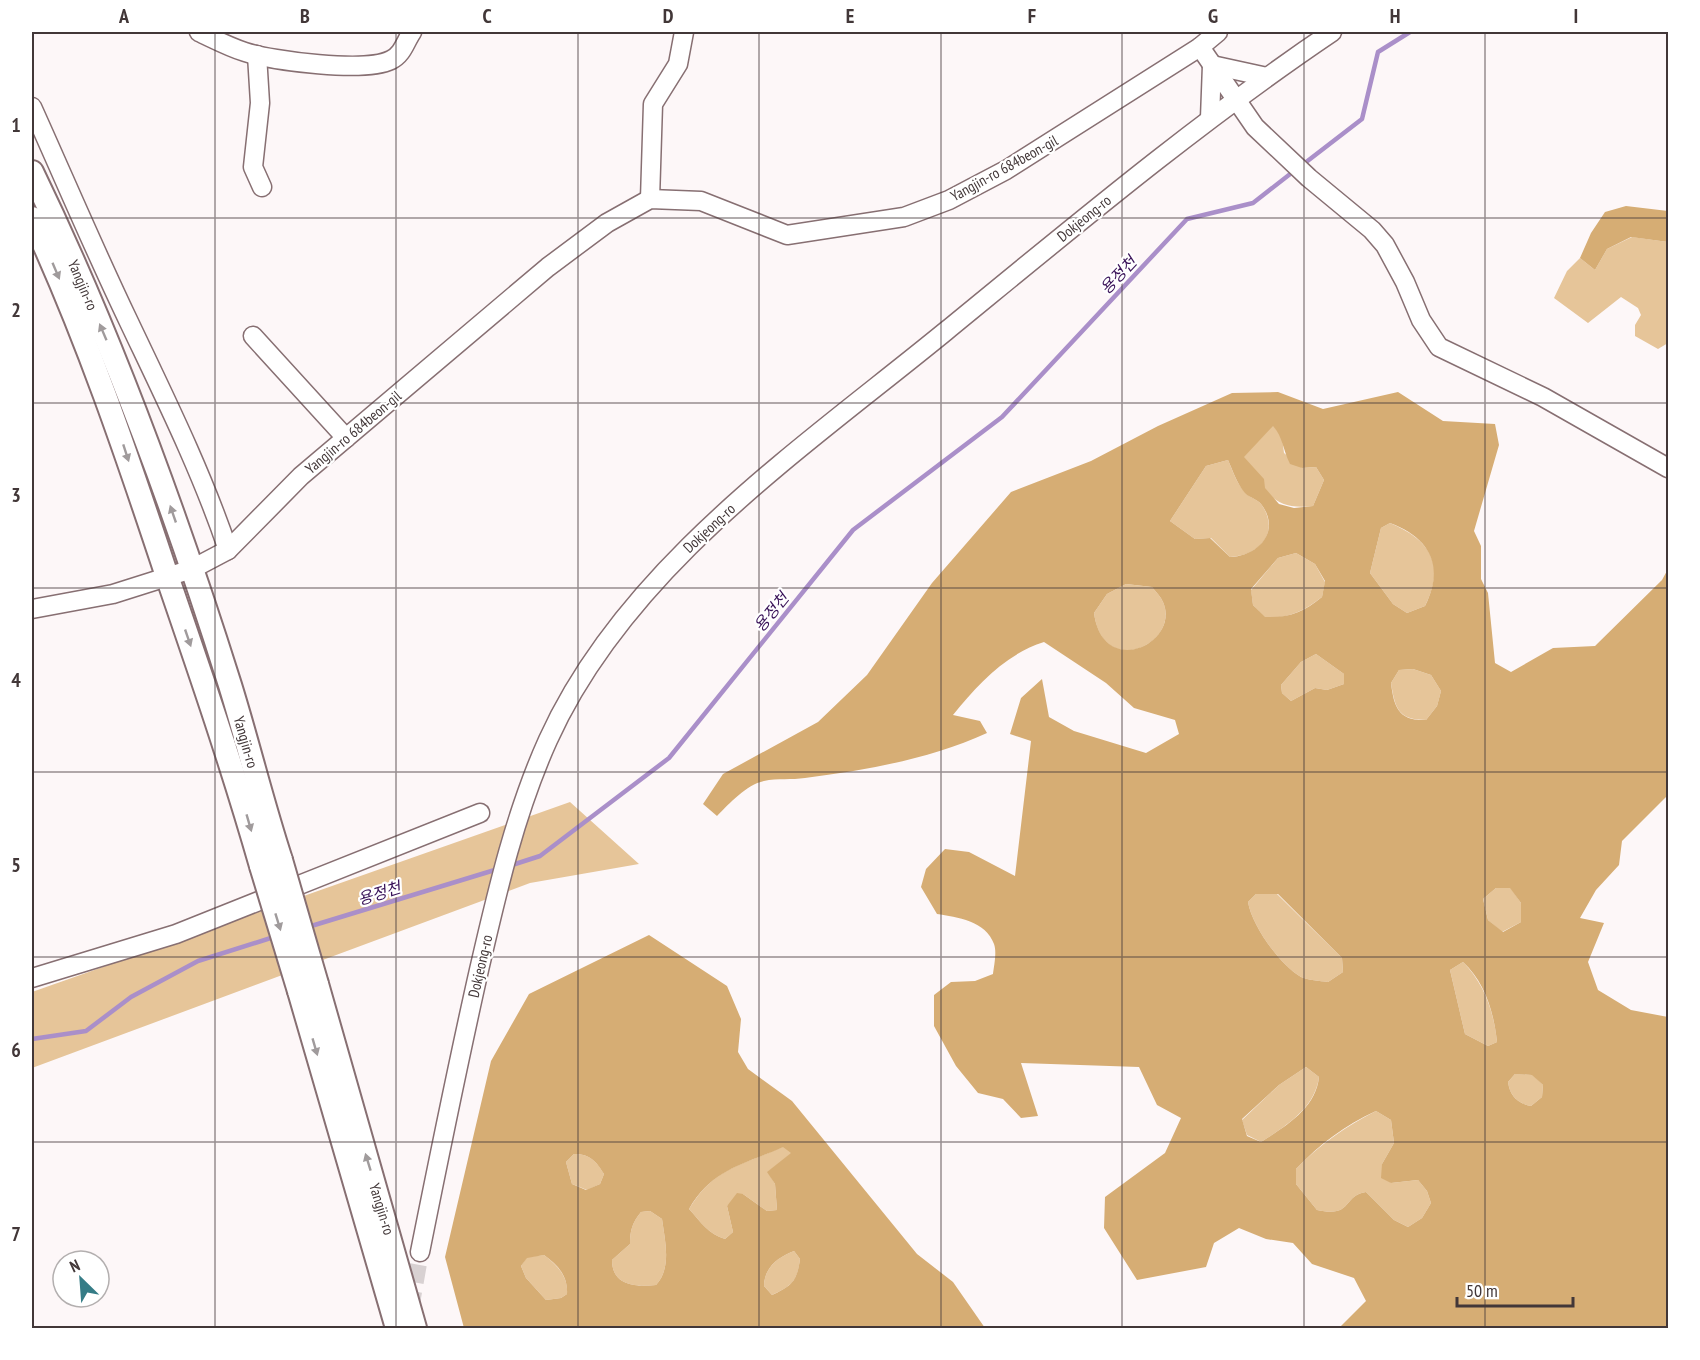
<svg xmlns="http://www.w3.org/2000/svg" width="1700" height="1360" viewBox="0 0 1700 1360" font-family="'PT Sans Narrow','Noto Sans KR',sans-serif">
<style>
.green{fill:#e6c599}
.forest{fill:#d6ad74;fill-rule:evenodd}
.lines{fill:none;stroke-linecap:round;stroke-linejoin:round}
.stream{stroke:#aa8fc9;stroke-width:4.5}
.minor-tunnel{stroke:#d8d1d2;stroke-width:18;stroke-dasharray:18 9;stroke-linecap:butt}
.minor-casing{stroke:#876f72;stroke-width:21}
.major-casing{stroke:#876f72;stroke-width:26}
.minor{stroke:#fff;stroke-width:18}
.major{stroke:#fff;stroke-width:22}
.major-bridge-casing{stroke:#876f72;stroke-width:26;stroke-linecap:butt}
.major-bridge{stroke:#fff;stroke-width:22}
.oneway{fill:#a09b9c}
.grid{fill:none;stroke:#423738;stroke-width:1.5;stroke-opacity:0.55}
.labels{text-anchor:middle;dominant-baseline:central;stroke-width:4.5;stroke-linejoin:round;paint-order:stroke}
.street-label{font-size:15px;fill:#423738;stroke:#fff}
.water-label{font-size:16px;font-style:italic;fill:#391258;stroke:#fff}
.neatline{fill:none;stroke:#423738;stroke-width:2}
.grid-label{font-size:20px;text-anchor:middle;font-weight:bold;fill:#423738}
</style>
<rect width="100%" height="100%" fill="#fdf7f8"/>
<g class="green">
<polygon points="1632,237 1668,242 1668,343 1658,349 1635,336 1635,325 1641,315 1638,308 1621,297 1588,323 1554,298 1567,271 1580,258 1595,270 1607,249"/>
<path d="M1273 425 1282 437 1284 453 1302 468 1316 467 1324 480 1313 506C1270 511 1266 489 1243 457Z"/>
<path d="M1228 460C1233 471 1237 485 1246 493 1250 498 1257 499 1261 504 1270 516 1272 531 1263 542 1254 553 1242 556 1230 557L1211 538 1195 539 1170 521 1206 466Z"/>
<path d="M1390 523C1430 540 1446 564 1425 606L1407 613 1393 604 1370 573 1381 528Z"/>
<path d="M1296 553 1315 564 1325 582 1322 597C1303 612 1289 618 1265 618L1253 605 1251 590 1278 558Z"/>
<path d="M1126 584 1152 587C1156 592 1161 597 1163 602 1181 643 1103 681 1094 613L1107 594Z"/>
<polygon points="1316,654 1344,674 1344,684 1327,690 1315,688 1291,701 1282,693 1281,685 1301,662"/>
<path d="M1413 669 1431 675 1441 691 1437 706 1426 720C1398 720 1395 708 1391 683L1399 670Z"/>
<polygon points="570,802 639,864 530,883 32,1068 32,992"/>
<polygon points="1510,887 1521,903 1521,922 1502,932 1488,920 1483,899 1496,888"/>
<path d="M1256 894H1277L1342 958 1343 972 1328 982C1320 981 1308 980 1301 977 1280 965 1252 926 1248 902Z"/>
<path d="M1463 962C1484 983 1494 1012 1497 1042L1488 1046 1465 1034 1450 970Z"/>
<path d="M1306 1067 1319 1077C1315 1108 1286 1126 1261 1142L1247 1135 1242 1120 1279 1085Z"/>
<path d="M1515 1074 1533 1075 1543 1085 1542 1097 1531 1106C1517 1103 1510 1096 1508 1082Z"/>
<path d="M1376 1111 1391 1120 1394 1143 1382 1164 1391 1183 1418 1180 1427 1191 1431 1203 1422 1218 1408 1227 1394 1220 1366 1192C1342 1196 1353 1218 1317 1210L1296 1184V1169C1320 1144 1345 1127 1376 1111Z"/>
<path d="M784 1146 792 1153 768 1172 775 1184 777 1210 767 1211 743 1194 727 1206 733 1232 725 1239C708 1234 701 1222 689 1209 715 1166 742 1166 784 1146Z"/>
<path d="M574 1154C590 1154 596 1161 604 1174L600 1184 587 1190 572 1184 566 1162Z"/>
<path d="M650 1211 662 1219C665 1241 672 1268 656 1285 636 1287 612 1286 612 1260L630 1244C630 1231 632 1223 641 1212Z"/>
<path d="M794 1251 800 1259C797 1281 793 1285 772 1295L764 1286C764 1268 778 1257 794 1251Z"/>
<path d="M544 1255C558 1266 568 1276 567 1294L561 1298 546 1300 526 1278 521 1266 527 1257Z"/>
</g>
<g class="forest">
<polygon points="1626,206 1668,211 1668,242 1631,237 1607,249 1595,270 1580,258 1591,233 1605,212"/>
<path d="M1278 392 1323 409 1398 392 1443 421 1495 424 1499 445 1474 531 1481 546V579L1488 593 1495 663 1511 672 1553 648 1595 646 1662 580 1668 569V795L1622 841 1619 865 1596 890 1580 918 1604 923 1588 962 1598 990 1631 1010 1668 1017V1328H1339L1366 1301 1354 1278 1312 1264 1293 1243 1266 1239 1239 1228 1214 1243 1206 1267 1137 1280 1104 1228 1105 1197 1165 1153 1181 1118 1157 1105 1139 1067 1021 1063 1038 1116 1021 1118 1003 1099 978 1093 956 1066 934 1026V995L951 982 975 981 993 974C994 966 997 952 994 944 986 921 957 917 937 914L921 887 926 869 945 849 969 852 1015 876 1031 741 1010 734 1021 698 1042 679 1049 717 1074 731 1146 753 1179 734 1175 720 1134 708 1106 683 1044 642C1006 654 978 684 953 715L980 721 987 733C931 759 866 770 805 778 792 780 777 778 764 781 746 785 730 803 717 816L703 804 723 774 818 722 867 675 932 583 1011 492 1091 461 1158 426 1232 393ZM1273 426C1283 437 1283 450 1290 464L1302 468 1316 467 1324 480 1313 506 1294 508 1279 504 1265 488 1264 479 1244 457ZM1228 460C1233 471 1237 484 1245 493 1250 498 1257 499 1261 504 1282 531 1258 556 1230 557L1210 538 1195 539 1170 521 1206 466ZM1390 523C1430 538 1445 566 1425 606L1407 613 1393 604 1370 573 1381 528ZM1296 553 1315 564 1325 581 1322 597C1304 612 1289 618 1265 617L1253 605 1251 589 1278 558ZM1126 584 1152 587C1156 592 1161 597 1163 602 1181 643 1103 680 1094 613L1107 594ZM1316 654 1344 674V684L1327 690 1315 688 1291 701 1282 693 1281 685 1301 662ZM1413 669 1431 675 1441 691 1437 706 1426 720C1399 721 1394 708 1391 683L1399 670ZM1496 888H1510L1521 903V922L1503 932 1488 920 1483 899ZM1256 894H1278L1342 958 1343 972 1328 982C1320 981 1308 980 1301 977 1280 965 1252 926 1248 902ZM1463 962C1485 982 1494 1013 1497 1042L1488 1046 1465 1034 1450 970ZM1306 1067 1319 1077C1316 1108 1286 1126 1261 1142L1247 1136 1242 1119 1279 1085ZM1515 1074 1532 1075 1543 1085 1542 1097 1531 1106C1517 1103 1510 1096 1508 1082ZM1376 1111 1391 1120 1394 1143 1382 1164 1381 1178 1391 1183 1418 1180 1427 1191 1431 1203 1422 1218 1408 1227 1394 1220 1366 1192C1342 1196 1353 1218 1317 1210L1296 1184V1169C1320 1144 1345 1125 1376 1111Z"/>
<path d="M649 935 727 986 741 1019 738 1052 748 1069 792 1101 917 1254 953 1282 985 1328 899 1326 894 1328H464L445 1257 491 1061 529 994ZM783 1147 791 1153 767 1172 775 1184 777 1210 767 1211 743 1194 737 1193 727 1206 733 1232 725 1239C708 1234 701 1222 689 1209 713 1168 744 1165 783 1147ZM574 1154C590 1154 596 1161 604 1174L600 1184 586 1190 572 1184 566 1162ZM650 1211 662 1219C665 1241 672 1268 656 1285 636 1287 612 1286 612 1260L630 1244C630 1231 632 1223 641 1212ZM794 1251 800 1259C797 1281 792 1286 772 1295L764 1286C764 1268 778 1257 794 1251ZM544 1255C558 1265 568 1276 567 1294L561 1298 546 1300 526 1278 521 1266 527 1258Z"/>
</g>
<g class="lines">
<g class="stream">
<polyline points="1301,166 1362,119 1378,52 1410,32"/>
<polyline points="509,866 540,856 669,758 853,530 1002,417 1187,219 1253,203 1294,171"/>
<polyline points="308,927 498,869"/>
<polyline points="32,1039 86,1031 131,997 198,961 277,936"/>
</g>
<polyline class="minor-tunnel" points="410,1309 420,1252"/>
<defs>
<g id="minor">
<path d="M199 32C214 39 229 47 245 52 273 61 365 73 391 60 403 54 405 42 412 32"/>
<polyline points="1200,47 1255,127 1309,178 1372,230 1385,245 1405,282 1421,320 1439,347 1543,397 1668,468"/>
<polyline points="257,55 260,103 253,167 262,187"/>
<path d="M32 107C64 178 94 249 128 320 164 396 201 470 228 550"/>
<polyline points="1210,118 1212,65 1267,77"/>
<polyline points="650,199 653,104 678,64 684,32"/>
<polyline points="253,336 346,438"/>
<polyline points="32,609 113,594 192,569 228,550 301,476 548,267 607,223 650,199 701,201 787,235 904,217 949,200 1006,170 1200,47 1218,32"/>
<polyline points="32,978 176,934 480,813"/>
<path d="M420 1252C439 1157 458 1063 479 970 497 892 515 813 548 740 626 567 803 448 946 331 1072 228 1197 123 1332 32"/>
</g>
<g id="major">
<path d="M32 172C112 337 175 510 230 685 248 743 262 802 281 860"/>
<path d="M32 218C86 334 127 455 167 576 200 672 233 768 261 866"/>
<polyline points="317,984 415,1328"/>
<polyline points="299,991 397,1328"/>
</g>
</defs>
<use href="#minor" class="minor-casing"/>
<use href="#major" class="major-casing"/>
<use href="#minor" class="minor"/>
<use href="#major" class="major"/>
<defs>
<g id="major-bridge">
<polyline points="281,860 317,984"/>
<polyline points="261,866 299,991"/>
</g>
</defs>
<use href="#major-bridge" class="major-bridge-casing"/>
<use href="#major-bridge" class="major-bridge"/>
</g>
<defs><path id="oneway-solid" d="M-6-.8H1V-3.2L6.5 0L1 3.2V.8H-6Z" transform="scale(1.5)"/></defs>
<g class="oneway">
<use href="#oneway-solid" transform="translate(56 271) rotate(67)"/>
<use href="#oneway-solid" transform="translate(103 332) rotate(-113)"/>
<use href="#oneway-solid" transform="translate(126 453) rotate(72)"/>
<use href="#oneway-solid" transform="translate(173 514) rotate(-109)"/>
<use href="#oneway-solid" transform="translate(188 638) rotate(71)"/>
<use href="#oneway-solid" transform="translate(249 823) rotate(74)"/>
<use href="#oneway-solid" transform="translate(278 922) rotate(73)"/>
<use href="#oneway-solid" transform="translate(315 1047) rotate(74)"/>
<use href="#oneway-solid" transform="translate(368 1162) rotate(-107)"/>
</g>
<path class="grid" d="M215 32V1328M396 32V1328M578 32V1328M759 32V1328M941 32V1328M1122 32V1328M1304 32V1328M1485 32V1328M32 218H1668M32 403H1668M32 588H1668M32 772H1668M32 957H1668M32 1142H1668"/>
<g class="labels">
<g class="street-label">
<text transform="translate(1004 168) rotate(-29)">Yangjin-ro 684beon-gil</text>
<text transform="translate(1084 218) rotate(-39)">Dokjeong-ro</text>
<text transform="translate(83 285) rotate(67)">Yangjin-ro</text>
<text transform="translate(353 432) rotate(-40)">Yangjin-ro 684beon-gil</text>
<text transform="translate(709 528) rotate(-43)">Dokjeong-ro</text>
<text transform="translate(246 742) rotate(74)">Yangjin-ro</text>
<text transform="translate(480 966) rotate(-77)">Dokjeong-ro</text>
<text transform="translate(382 1209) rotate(73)">Yangjin-ro</text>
</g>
<g class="water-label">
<text transform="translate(1118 275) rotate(-47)">용정천</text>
<text transform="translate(771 612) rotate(-51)">용정천</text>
<text transform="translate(379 893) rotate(-17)">용정천</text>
</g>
</g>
<rect width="1700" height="1360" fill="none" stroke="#ffffff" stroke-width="66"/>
<g transform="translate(81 1279) rotate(335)"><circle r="28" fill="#ffffff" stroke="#b3afaf" stroke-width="1.5"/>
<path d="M0-4.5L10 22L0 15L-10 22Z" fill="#357c86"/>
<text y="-9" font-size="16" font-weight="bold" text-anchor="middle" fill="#423738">N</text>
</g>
<path d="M1457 1297v9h116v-9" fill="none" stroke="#423738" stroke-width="3"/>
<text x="1466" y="1297" font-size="18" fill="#423738" stroke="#ffffff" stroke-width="4.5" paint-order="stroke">50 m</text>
<rect x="33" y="33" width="1634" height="1294" class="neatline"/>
<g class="grid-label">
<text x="124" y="23">A</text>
<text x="305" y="23">B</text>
<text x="487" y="23">C</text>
<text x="668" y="23">D</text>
<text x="850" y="23">E</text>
<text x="1032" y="23">F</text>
<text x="1213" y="23">G</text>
<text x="1395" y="23">H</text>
<text x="1576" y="23">I</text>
<text x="16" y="132">1</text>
<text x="16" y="317">2</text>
<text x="16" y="502">3</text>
<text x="16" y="687">4</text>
<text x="16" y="872">5</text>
<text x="16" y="1057">6</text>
<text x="16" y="1241">7</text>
</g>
</svg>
